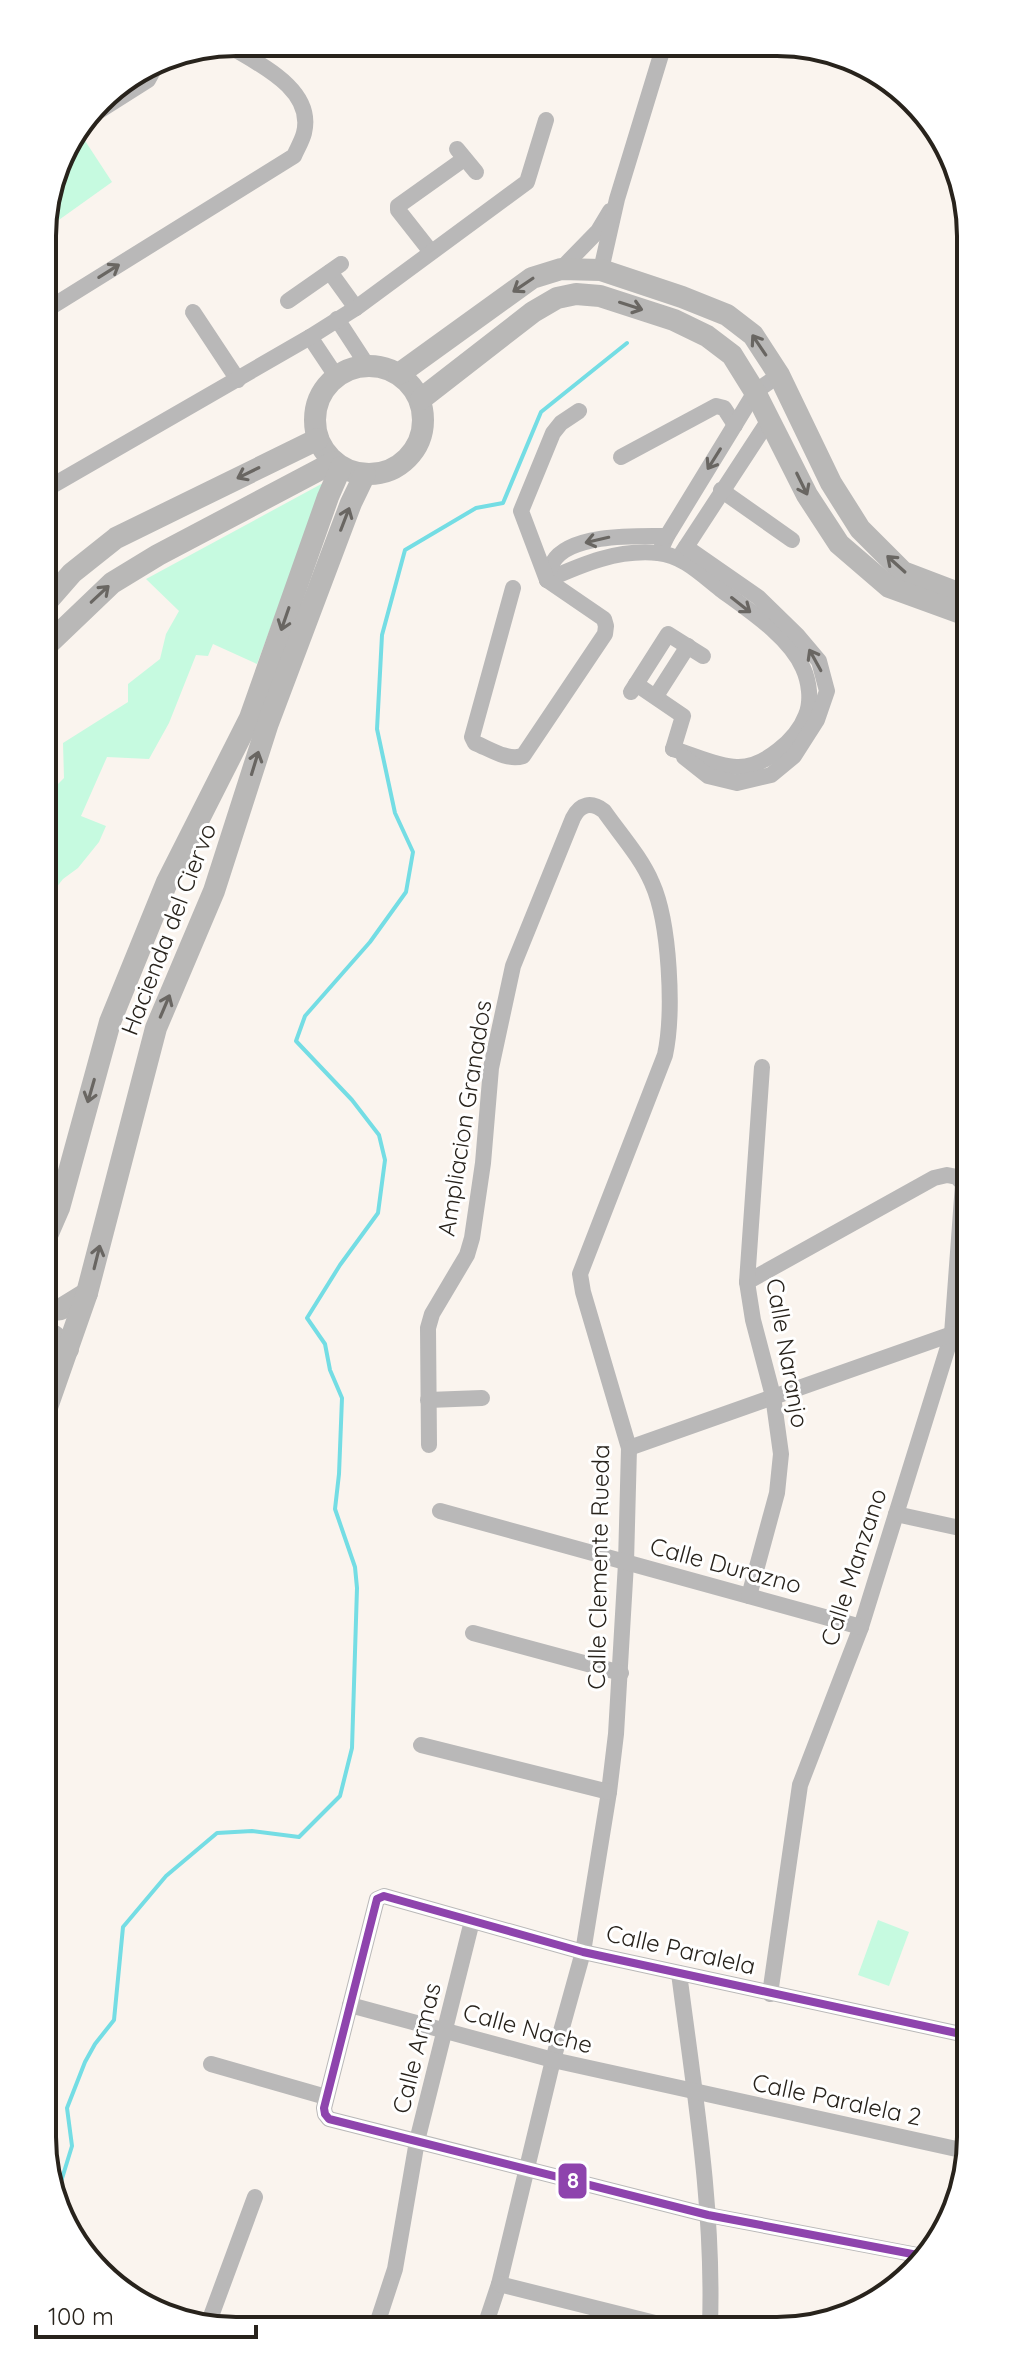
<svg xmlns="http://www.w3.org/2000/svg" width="1013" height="2373" viewBox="0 0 1013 2373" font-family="Quicksand,sans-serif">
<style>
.green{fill:#c6fae0}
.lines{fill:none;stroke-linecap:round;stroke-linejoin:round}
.stream{stroke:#74dde4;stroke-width:4}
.street{stroke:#b9b8b8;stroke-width:16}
.secondary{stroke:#b9b8b7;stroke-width:22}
.bus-1-casing{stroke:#fff;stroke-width:14}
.bus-1{stroke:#8e44ad;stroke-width:8}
.oneway{stroke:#696662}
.labels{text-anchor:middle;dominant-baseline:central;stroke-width:6;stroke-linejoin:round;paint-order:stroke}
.street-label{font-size:24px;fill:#28231c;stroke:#fff}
.rim{fill:none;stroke:#28231c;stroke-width:4}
.line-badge{stroke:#fff;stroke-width:3}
.badge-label{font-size:22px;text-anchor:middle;font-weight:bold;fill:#fff}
</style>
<rect width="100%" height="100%" fill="#faf4ee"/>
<g class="green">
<polygon points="78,130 112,182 42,232 42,223 62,150"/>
<polygon points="325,482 257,664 213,644 208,656 196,655 169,723 149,759 107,757 81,816 106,826 99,842 78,868 63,879 45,902 44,798 64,778 63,743 128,702 128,684 160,659 166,634 179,611 146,579"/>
<polygon points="878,1920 909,1932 889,1986 858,1975"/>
</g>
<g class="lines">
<polyline class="stream" points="56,2198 72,2146 67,2108 85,2062 95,2044 114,2020 123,1927 166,1876 217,1833 252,1831 299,1837 340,1796 352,1748 357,1588 355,1567 335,1509 339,1474 342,1398 330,1370 325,1344 307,1318 340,1265 378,1213 385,1160 379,1135 352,1100 296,1041 305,1016 370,942 406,892 413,852 395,813 377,729 382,635 405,550 476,508 503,503 541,412 627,343"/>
<g class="street">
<polyline points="88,118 148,80 160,58"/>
<polyline points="457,149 476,172"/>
<polyline points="431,252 398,210 398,206 464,159"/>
<polyline points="561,269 598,231 610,211"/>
<polyline points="601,270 617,199 664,45"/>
<polyline points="330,272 356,308"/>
<polyline points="288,301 341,264"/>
<path d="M43 312 294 156C297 149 302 141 304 133 315 88 256 63 226 44"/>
<polyline points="193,312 238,380"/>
<polyline points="337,319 367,365"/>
<polyline points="310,337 336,376"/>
<polyline points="621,457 716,406 724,408 735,425"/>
<polyline points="721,490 792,540"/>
<polyline points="43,491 310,337 356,308 527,182 546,120"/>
<polyline points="659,553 667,536 755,392 779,375"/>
<polyline points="682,553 769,420"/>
<path d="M547 580C583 564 618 549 658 553 682 555 701 574 720 589 747 609 789 636 803 668 809 681 812 701 806 715 797 739 764 768 737 767 718 767 691 754 673 749"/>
<path d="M547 580C549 575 550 567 553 562 570 533 638 536 667 536"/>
<path d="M513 588 472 737 475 743C490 749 507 761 523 756L605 634 606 626 604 619 547 580 521 511 553 433 561 423 579 411"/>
<polyline points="636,684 683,716 673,749"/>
<polyline points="631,692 668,634 703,656"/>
<polyline points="656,696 688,646"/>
<polyline points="684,757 708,776 737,783 771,775 794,756 817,720 827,691 819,661 797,635 758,597 686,547"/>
<polyline points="747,1282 934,1178 947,1175 957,1177 963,1184 952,1334 861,1627 800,1785 770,1994"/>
<polyline points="428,1400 482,1398"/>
<path d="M429 1445 428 1328 432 1314 467 1255 472 1238 483 1163 491 1068 513 966 573 818C580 804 591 801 604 811 620 834 641 857 652 883 670 923 674 1013 665 1055L580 1274 583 1292 629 1448 626 1563 616 1734 609 1792 583 1952 553 2060 499 2284 485 2326"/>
<polyline points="629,1448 952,1334"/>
<polyline points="440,1511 861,1627"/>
<polyline points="896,1514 969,1530"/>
<polyline points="749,1596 777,1493 781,1454 773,1396 753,1320 747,1282 762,1067"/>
<polyline points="473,1633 621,1673"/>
<polyline points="421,1745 609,1792"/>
<path d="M679 1973C694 2090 714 2207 710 2325"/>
<polyline points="350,2005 553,2060 970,2152"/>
<polyline points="211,2064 326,2097"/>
<polyline points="928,2257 708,2215 329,2119 325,2114 324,2108 377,1899 384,1896 583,1952 970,2036"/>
<polyline points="499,2284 663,2325"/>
<polyline points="207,2327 255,2197"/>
<polyline points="376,2327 395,2269 417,2141 472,1921"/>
</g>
<g class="secondary">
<circle cx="369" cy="420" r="54"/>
<polyline points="399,374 532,278 561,269 601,270 682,297 727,315 753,335 779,375 831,483 860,529 903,572 966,596"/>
<polyline points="421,399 533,312 557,298 576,294 600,296 674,320 707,336 732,355 755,392 807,495 839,544 889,587 966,615"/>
<polyline points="44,605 72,573 116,538 318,439"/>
<polyline points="44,648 112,583 158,555 334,462"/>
<polyline points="46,1238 59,1208 110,1022 167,882 250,718 328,497 341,467"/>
<polyline points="46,1311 61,1309 87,1293"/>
<polyline points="46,1335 54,1336 68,1349"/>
<polyline points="46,1410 87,1293 156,1028 214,891 268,723 351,503 365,474"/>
</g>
<defs>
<polyline id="bus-1" points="928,2257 708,2215 329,2119 325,2114 324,2108 377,1899 384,1896 583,1952 970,2036"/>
</defs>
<use href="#bus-1" class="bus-1-casing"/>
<use href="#bus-1" class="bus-1"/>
</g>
<defs><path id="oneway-shaft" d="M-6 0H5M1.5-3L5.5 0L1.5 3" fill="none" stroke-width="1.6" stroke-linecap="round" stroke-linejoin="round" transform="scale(2)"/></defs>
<g class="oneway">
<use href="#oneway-shaft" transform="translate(109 271) rotate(-32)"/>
<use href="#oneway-shaft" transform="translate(523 285) rotate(146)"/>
<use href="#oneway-shaft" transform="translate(631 306) rotate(18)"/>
<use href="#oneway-shaft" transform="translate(759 345) rotate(-124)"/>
<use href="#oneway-shaft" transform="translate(714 459) rotate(122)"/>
<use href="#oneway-shaft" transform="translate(248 473) rotate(154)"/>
<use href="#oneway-shaft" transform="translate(802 484) rotate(64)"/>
<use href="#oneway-shaft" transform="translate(345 519) rotate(-69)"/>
<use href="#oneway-shaft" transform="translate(597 540) rotate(167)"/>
<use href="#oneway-shaft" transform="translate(896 564) rotate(-138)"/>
<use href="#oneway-shaft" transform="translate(100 594) rotate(-43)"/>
<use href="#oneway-shaft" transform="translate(741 605) rotate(38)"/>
<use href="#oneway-shaft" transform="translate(285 619) rotate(109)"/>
<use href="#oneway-shaft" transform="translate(815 660) rotate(-119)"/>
<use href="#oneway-shaft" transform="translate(255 763) rotate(-73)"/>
<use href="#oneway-shaft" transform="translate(165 1006) rotate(-67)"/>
<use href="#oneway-shaft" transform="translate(91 1091) rotate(106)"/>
<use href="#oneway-shaft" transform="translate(97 1257) rotate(-76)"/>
</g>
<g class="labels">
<g class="street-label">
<text transform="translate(168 929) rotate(-69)">Hacienda del Ciervo</text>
<text transform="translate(464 1118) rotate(-81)">Ampliacion Granados</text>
<text transform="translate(788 1353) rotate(80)">Calle Naranjo</text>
<text transform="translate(726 1565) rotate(15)">Calle Durazno</text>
<text transform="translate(598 1567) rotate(-89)">Calle Clemente Rueda</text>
<text transform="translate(853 1567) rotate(-72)">Calle Manzano</text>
<text transform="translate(681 1949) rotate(13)">Calle Paralela</text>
<text transform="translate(528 2028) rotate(15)">Calle Nache</text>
<text transform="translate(416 2048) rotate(-76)">Calle Armas</text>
<text transform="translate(837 2099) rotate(12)">Calle Paralela 2</text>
</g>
</g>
<path d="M0 0H1013V2373H0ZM236 56H777A180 180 0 0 1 957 236V2137A180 180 0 0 1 777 2317H236A180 180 0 0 1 56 2137V236A180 180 0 0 1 236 56Z" fill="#fff" fill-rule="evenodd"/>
<path class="rim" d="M236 56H777A180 180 0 0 1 957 236V2137A180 180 0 0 1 777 2317H236A180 180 0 0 1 56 2137V236A180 180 0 0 1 236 56Z"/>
<rect class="line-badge" x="557" y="2162" width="31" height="38" rx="8" fill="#8e44ad"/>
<g class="badge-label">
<text x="573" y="2188">8</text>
</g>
<path d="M36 2325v12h220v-12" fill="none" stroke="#28231c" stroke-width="4"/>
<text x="48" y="2325" font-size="24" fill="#28231c" stroke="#ffffff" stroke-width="6" paint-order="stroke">100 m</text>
</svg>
